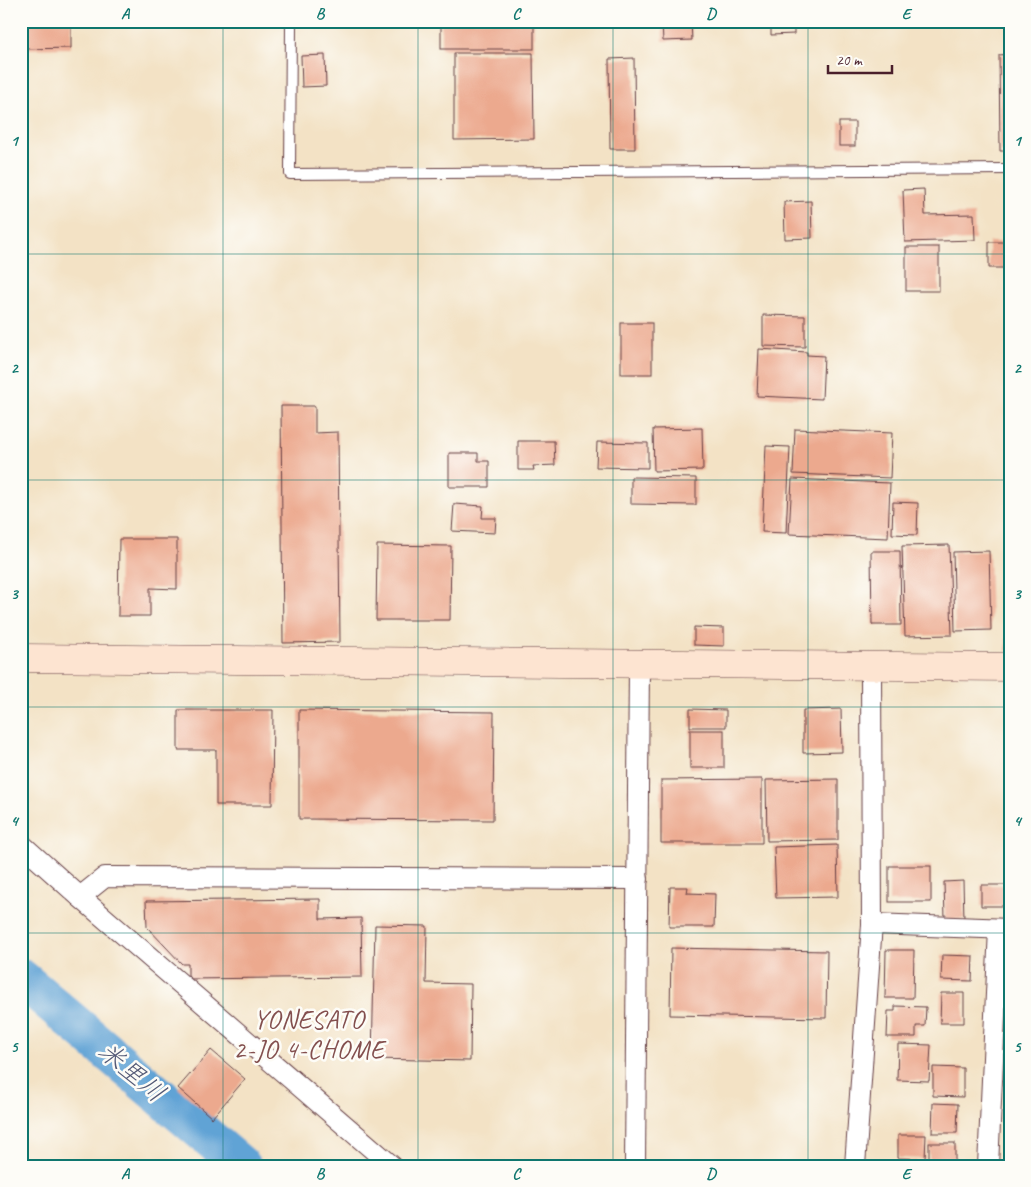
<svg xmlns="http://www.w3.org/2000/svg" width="1031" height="1187" viewBox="0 0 1031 1187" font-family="Caveat,'Klee One',sans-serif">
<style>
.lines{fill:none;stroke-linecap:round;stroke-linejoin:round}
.river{stroke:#61a3d5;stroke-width:39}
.building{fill:#eca98e}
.lane-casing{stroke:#633c42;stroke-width:12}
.street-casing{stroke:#633c42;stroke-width:22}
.secondary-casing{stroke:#633c42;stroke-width:29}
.lane{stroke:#fff;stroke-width:10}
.street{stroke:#fff;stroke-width:20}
.secondary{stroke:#fde4d1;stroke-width:28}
.grid{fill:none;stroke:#0f766e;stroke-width:1;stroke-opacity:0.55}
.labels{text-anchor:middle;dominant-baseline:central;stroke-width:5;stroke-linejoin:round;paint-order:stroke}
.neighbourhood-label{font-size:26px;letter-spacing:1px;fill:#834f4e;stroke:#fdfcf7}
.water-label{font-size:26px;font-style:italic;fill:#545a77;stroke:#fdfcf7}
.neatline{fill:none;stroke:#0f766e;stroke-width:2}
.grid-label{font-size:16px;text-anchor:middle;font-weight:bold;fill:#0f766e}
</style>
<rect width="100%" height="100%" fill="#fdfcf7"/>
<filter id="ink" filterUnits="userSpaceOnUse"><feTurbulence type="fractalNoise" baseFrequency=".02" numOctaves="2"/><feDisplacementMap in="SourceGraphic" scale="10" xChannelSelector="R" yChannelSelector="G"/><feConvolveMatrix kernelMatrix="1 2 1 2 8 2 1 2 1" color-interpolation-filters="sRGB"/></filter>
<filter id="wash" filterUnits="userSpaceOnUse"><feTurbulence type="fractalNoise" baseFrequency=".0096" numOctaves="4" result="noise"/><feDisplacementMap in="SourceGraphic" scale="20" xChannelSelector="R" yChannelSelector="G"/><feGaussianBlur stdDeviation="1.12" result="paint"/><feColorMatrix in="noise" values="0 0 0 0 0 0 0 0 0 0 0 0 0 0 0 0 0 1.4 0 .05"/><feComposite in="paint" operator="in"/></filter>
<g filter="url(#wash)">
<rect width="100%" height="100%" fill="#f3e2c5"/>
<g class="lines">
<polyline class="river" points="21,978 242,1166"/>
</g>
<g id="blocks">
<g class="building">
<polygon points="71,21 71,48 24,49 23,22"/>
<rect x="441" y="21" width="93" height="28"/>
<polygon points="662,21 691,21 692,40 663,41"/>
<polygon points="771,21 794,21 794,34 771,35"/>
<polygon points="454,53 533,53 534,139 454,140"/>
<polygon points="1010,54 1010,151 1000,151 999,55"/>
<polygon points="325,55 326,86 302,87 301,56"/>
<polygon points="634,58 635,149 610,149 609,59"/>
<rect x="839" y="122" width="16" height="24"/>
<polygon points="924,189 925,215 974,214 975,240 905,242 903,190"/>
<polygon points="811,201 812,238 785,239 784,202"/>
<polygon points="989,242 1009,242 1010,268 989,268"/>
<rect x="906" y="247" width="33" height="44"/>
<polygon points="763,315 805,316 805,347 763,346"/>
<rect x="621" y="323" width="31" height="51"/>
<rect x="1007" y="348" width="3" height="25"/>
<polygon points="759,349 807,352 807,355 824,356 822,399 757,396"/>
<polygon points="281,406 315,406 315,433 338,432 340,642 283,643"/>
<polygon points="702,428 703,470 654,471 653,429"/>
<polygon points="795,429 892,433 890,478 793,474"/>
<polygon points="518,441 554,441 555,465 533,466 534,470 518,470"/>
<polygon points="597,442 648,443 648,468 596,467"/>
<polygon points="766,446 790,447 786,533 762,532"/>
<polygon points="449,453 478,453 478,461 489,461 489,487 449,487"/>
<polygon points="631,477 696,478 696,505 631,504"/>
<polygon points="792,479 890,483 888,538 789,534"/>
<polygon points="893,502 918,503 917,535 892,534"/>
<polygon points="454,504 483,506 482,518 496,518 495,533 452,531"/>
<polygon points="119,539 177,539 177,589 150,588 150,616 118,616"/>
<polygon points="377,545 451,546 450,620 376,620"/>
<polygon points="949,545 952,635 905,636 902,546"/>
<polygon points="871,551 900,551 901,625 872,625"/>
<polygon points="989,551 991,630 955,631 953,552"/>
<polygon points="1007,622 1010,622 1010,650 1006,651"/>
<polygon points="694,627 724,628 724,646 694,645"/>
<polygon points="690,709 726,710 726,727 690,727"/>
<polygon points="841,709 842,752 803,753 803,710"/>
<polygon points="178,710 273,710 272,805 216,805 216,750 178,750"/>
<polygon points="299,710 494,712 493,820 299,819"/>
<rect x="690" y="730" width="34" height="38"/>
<polygon points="762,779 762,843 661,843 661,780"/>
<polygon points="838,779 838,840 767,841 766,780"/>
<polygon points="837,845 838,897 776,898 774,847"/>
<rect x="889" y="866" width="42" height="36"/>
<polygon points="963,881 964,919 945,919 944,882"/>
<polygon points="981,885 1007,885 1008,906 981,906"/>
<polygon points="670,887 688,887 687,893 715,894 714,927 669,927"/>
<polygon points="320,899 320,919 361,918 362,977 188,979 188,964 182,964 147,927 146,901"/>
<polygon points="375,925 427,926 426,983 471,984 470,1061 372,1059"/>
<polygon points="671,948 827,951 826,1018 670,1015"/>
<polygon points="886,950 914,950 913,998 885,998"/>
<polygon points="942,955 973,956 972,981 941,980"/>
<polygon points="941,993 964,993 964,1023 940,1023"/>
<polygon points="895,1006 926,1007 925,1026 916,1026 916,1037 887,1037 888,1011 895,1011"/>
<polygon points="898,1044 931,1045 929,1081 897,1080"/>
<polygon points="211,1050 245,1079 212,1118 178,1088"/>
<polygon points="933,1067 963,1068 963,1097 933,1096"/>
<polygon points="933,1103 958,1104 957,1133 932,1133"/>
<polygon points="898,1135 926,1135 925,1159 898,1158"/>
<rect x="929" y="1143" width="26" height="23"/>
<polygon points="896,1161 926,1161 926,1166 895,1166"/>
</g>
</g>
</g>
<g filter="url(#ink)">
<use href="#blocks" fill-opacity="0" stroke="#633c42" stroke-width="1"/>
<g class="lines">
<defs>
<polyline id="lane" points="291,21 290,174 1010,169"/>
<g id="street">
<polyline points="21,844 80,897 392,1166"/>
<polyline points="80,897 105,877 638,879"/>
<polyline points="872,924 1010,929"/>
<polyline points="635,1166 639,664"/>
<polyline points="855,1166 872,924 871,666"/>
<polyline points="988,1166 999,929"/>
</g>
<polyline id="secondary" points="21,658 1010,667"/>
</defs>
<use href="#lane" class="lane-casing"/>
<use href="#street" class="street-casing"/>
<use href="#secondary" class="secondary-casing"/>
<use href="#lane" class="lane"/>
<use href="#street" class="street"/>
<use href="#secondary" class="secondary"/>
</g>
</g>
<path class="grid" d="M223 21V1166M418 21V1166M613 21V1166M808 21V1166M21 254H1010M21 480H1010M21 707H1010M21 933H1010"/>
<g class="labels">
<g class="neighbourhood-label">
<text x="309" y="1019">YONESATO<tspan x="309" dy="30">2-JO 4-CHOME</tspan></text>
</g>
<g class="water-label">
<text transform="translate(132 1072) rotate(40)">米里川</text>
</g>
</g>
<rect width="1031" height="1187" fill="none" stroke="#fdfcf7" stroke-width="55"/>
<path d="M828 65v8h64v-8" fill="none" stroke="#4a1f2b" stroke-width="2.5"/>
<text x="836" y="65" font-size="15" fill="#4a1f2b" stroke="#fdfcf7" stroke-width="4" paint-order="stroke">20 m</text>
<rect x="28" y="28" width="976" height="1132" class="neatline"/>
<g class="grid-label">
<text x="125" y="19">A</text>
<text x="320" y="19">B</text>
<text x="516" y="19">C</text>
<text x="711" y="19">D</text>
<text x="906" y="19">E</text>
<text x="14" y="146">1</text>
<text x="1017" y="146">1</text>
<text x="14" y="373">2</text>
<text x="1017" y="373">2</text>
<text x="14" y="599">3</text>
<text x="1017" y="599">3</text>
<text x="14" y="826">4</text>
<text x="1017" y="826">4</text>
<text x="14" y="1052">5</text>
<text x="1017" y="1052">5</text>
<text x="125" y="1179">A</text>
<text x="320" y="1179">B</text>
<text x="516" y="1179">C</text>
<text x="711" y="1179">D</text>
<text x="906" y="1179">E</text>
</g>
</svg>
